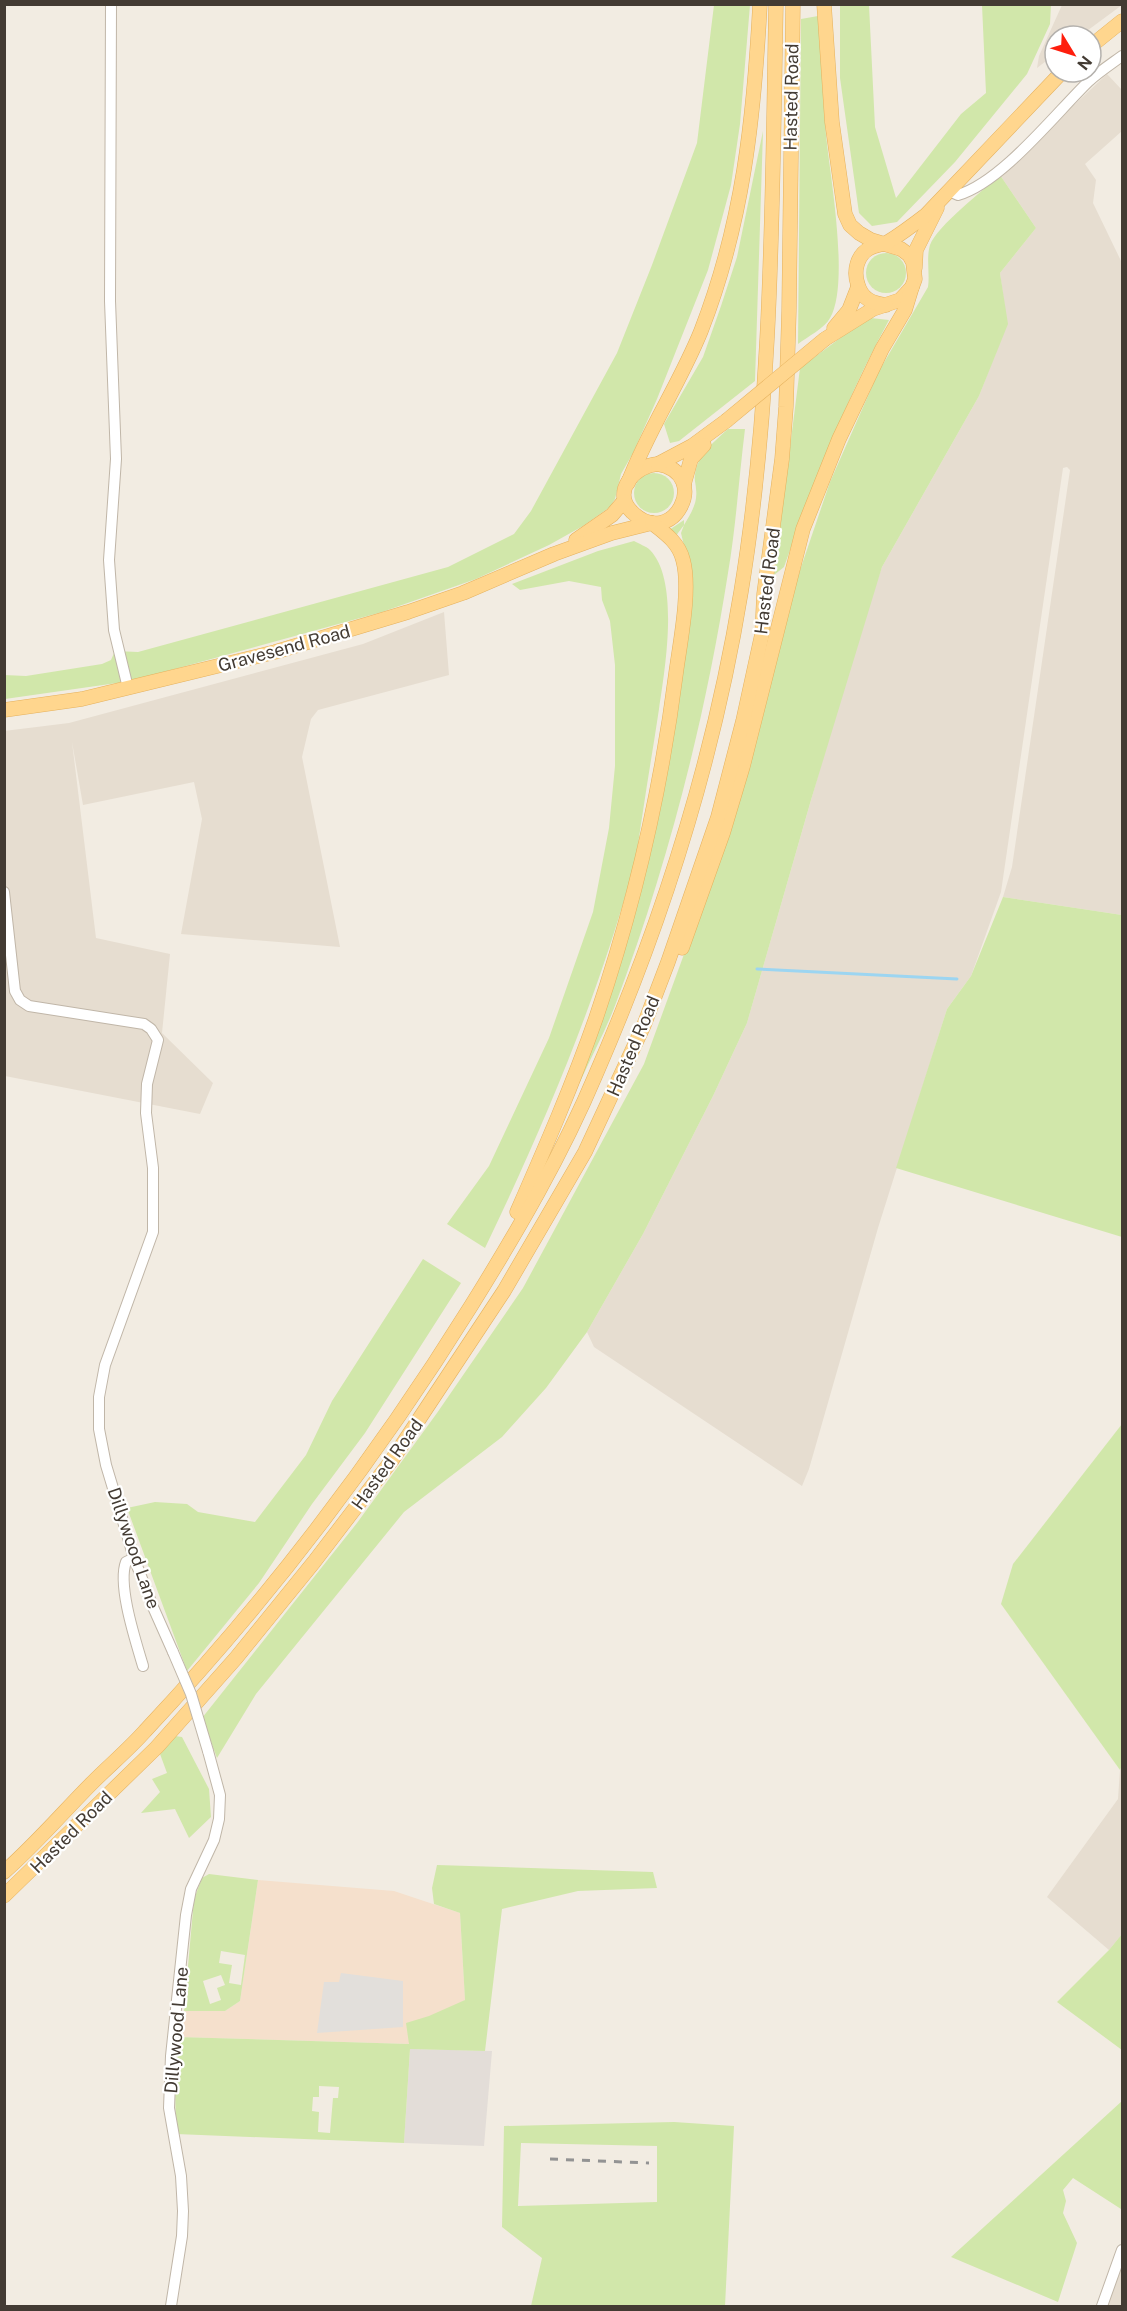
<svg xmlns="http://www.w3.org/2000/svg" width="1127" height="2311" viewBox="0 0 1127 2311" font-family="'Public Sans',sans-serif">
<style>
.residential{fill:#e6ddd0}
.commercial{fill:#f5e0cc}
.industrial{fill:#e3ddd8}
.green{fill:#d1e7aa;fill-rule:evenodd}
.parking{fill:#e2dfdb}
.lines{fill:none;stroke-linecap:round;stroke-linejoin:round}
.stream{stroke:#9cd5f1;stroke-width:3}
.minor-casing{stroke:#c0b6a8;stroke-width:12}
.major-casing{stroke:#e5b15d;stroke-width:15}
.minor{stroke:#fff;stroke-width:10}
.major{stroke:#ffd68e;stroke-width:14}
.rail{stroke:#939393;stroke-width:3;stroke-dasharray:8 8;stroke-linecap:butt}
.minor-bridge-casing{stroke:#c0b6a8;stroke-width:12;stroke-linecap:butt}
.major-bridge-casing{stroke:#e5b15d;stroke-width:15;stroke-linecap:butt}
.minor-bridge{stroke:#fff;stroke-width:10}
.major-bridge{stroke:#ffd68e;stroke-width:14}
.labels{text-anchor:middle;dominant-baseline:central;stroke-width:4.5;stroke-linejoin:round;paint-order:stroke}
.street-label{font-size:18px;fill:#433b33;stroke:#fff}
</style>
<rect width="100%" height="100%" fill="#f2ece2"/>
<g class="residential">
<polygon points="1062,5 1122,5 1080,36 1055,36 1055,54 1037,68 1039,56"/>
<polygon points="1107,74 1122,90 1122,131 1085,164 1096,180 1093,203 1122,263 1122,915 1003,897 1012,867 1070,470 1067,467 1063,468 1001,892 971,976 947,1009 878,1228 809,1469 802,1486 594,1347 587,1332 643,1234 713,1096 747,1023 857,640 882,567 979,396 1007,324 1000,273 1036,228 1000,175"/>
<polygon points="444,612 449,675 318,710 311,719 302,757 340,947 181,934 202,819 194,782 83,805 72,742 96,938 170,954 162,1033 213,1083 200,1114 5,1076 4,731 69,723 363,644"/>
<polygon points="1122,1766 1122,1934 1109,1950 1047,1897 1118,1799 1120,1770"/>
<polygon points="1122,2266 1122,2306 1107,2306"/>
</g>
<polygon class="commercial" points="258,1880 394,1891 460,1913 465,2000 410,2044 178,2037 184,2011 225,2011 240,2001"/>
<polygon class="industrial" points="410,2049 492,2051 484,2146 404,2143"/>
<g class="green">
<polygon points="714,5 750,5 740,124 731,185 708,270 657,399 633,453 621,474 615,499 610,507 583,526 549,545 476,579 382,612 131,681 5,699 4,675 26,676 102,664 111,660 115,651 138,652 448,567 514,534 531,511 617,353 652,265 697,143"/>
<polygon points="840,5 869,5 875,127 896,198 961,114 986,93 982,5 1051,5 1050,24 1027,74 955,162 897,222 872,226 859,213 840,78"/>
<path d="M818 16C821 55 823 96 826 135 830 176 850 284 830 318 825 328 807 337 798 344L801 19Z"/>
<polygon points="763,131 755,381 679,441 670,443 664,424 703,357 721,306 737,257"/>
<path d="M1000 175 1036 228 1000 273 1008 324 979 396 882 567 811 800 747 1023 713 1096 643 1234 587 1332 546 1388 502 1437 404 1512 256 1694 217 1758 202 1718 357 1523 437 1413 523 1288 644 1064 687 946 796 582 830 482 879 371 928 287C930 274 926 258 930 245 937 226 984 190 1000 175Z"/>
<circle cx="886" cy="273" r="20"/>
<path d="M871 318 889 320C846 399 814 482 784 567L774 575 800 368 855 327Z"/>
<path d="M728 429H745C739 477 736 526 728 573 705 720 668 864 616 1003 606 1030 592 1055 580 1082L577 1080 632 919 656 828 676 715 688 563 681 533 684 525 675 537 669 530 684 520V525C691 513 698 503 696 489 696 484 694 480 695 475 697 455 715 441 728 429Z"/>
<circle cx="654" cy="493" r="20"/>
<path d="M634 541C639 544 646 546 650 550 680 581 665 669 659 709 654 743 648 777 643 811 640 829 638 848 634 865 598 998 544 1125 485 1248L447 1224 489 1166 549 1038 593 912 609 828 615 766V665L610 621 602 600 601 587 569 581 520 590 512 584 598 551Z"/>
<polygon points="1003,897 1122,915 1122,1237 896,1168 947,1009 971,976"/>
<polygon points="423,1259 461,1283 365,1433 312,1504 259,1583 187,1671 127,1508 155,1502 187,1504 198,1512 255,1522 306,1455 332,1401"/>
<polygon points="1122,1424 1122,1766 1120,1770 1001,1604 1013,1564"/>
<polygon points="175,1736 182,1737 209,1789 211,1817 189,1838 175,1809 141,1813 160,1792 152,1779 167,1773 160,1754"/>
<path d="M437 1865 653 1872 657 1888 578 1891 502 1909 485 2051 410 2049 404 2143 176 2134 175 2086 178 2037 409 2044 406 2023 429 2016 465 2000 460 1913 434 1904 432 1888ZM319 2086 339 2087 338 2098H333L330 2133 318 2132 319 2112 312 2111 313 2097H319Z"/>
<path d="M209 1874 258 1880 240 2001 225 2011H184L194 1899 202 1878ZM221 1951 245 1955 241 1985 229 1983 232 1965 219 1963ZM221 1975 225 1985 217 1988 221 2000 210 2004 203 1981Z"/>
<polygon points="1122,1934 1122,2050 1057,2002 1109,1950"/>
<polygon points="1122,2101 1122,2208 1121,2209 1073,2178 1063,2190 1066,2201 1063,2213 1077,2243 1058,2302 951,2257"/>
<path d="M674 2122 734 2126 725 2306H531L542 2258 502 2227 504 2126ZM521 2143 657 2146V2202L518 2206Z"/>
</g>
<polygon class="parking" points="341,1973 403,1981 403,2027 317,2033 324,1982 339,1982"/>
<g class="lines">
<polyline class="stream" points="757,969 957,979"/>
<defs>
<g id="minor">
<polyline points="111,4 110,301 116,459 109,560 114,630 128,688"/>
<path d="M949 191 958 195C1002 182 1055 114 1089 81 1099 72 1111 64 1122 56"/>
<polyline points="4,892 15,991 20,1000 29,1006 144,1024 151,1029 158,1040 147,1084 146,1113 153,1168 153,1232 105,1365 99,1397 99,1429 106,1465 134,1558 153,1607 173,1652"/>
<path d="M134 1558 126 1562C117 1585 136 1642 143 1666"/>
<polyline points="171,2306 182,2236 183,2211 181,2176 169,2108 171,2056 186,1915 191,1889 214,1840 219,1819 220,1795 208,1751"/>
<polyline points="1102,2306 1122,2250"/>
</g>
<g id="major">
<polyline points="824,4 832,122 845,214 850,225 859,233 871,240 901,249 909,255 913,262 915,279 912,287 900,300 873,309 825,339"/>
<polyline points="1091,46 1122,21"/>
<polyline points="915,268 916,250 937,208"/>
<path d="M886 305C872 303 862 299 858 285 853 271 857 255 870 248 876 245 882 245 888 242 901 234 913 225 926 215L1062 72"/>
<polyline points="834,328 849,310 858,287"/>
<path d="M658 464C713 474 672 552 632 512 611 492 635 465 658 464Z"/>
<polyline points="658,464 692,446 726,421"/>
<path d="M628 483C648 430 680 383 701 331 743 223 754 118 760 4"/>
<polyline points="684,484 691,459 704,445"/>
<polyline points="576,540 612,515 624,501"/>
<polyline points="4,710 82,699 275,652 408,612 463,593 554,554 612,533 652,523"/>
<polyline points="682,948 723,833 743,766 803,529 839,439 882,349 905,310 912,287"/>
<path d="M517 1212C545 1148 573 1084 596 1018 634 906 661 791 676 673 680 643 691 589 683 560 679 543 665 533 652 523"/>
<path d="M4 1872C36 1844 63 1812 93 1782 110 1765 129 1749 145 1731 268 1600 377 1457 471 1306 517 1232 562 1155 596 1074 663 920 714 758 741 592 773 398 772 200 776 4"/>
<polyline points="4,1896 157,1747 236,1658 314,1562 392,1460 504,1291 585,1152 644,1025 668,962 718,817 743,721 762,634 764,594 782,459 786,407 789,311 793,4"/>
</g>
</defs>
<use href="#minor" class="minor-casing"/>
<use href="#major" class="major-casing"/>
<use href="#minor" class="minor"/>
<use href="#major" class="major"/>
<polyline class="rail" points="550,2159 649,2163"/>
<defs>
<polyline id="minor-bridge" points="173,1652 191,1694 208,1751"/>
<polyline id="major-bridge" points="726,421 825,339"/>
</defs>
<use href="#minor-bridge" class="minor-bridge-casing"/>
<use href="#major-bridge" class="major-bridge-casing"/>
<use href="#minor-bridge" class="minor-bridge"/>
<use href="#major-bridge" class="major-bridge"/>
</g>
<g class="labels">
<g class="street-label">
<text transform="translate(791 97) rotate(-89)">Hasted Road</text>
<text transform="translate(767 581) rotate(-83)">Hasted Road</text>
<text transform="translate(284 648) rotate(-15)">Gravesend Road</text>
<text transform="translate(633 1046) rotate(-67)">Hasted Road</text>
<text transform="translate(387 1464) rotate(-54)">Hasted Road</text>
<text transform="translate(134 1548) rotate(71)">Dillywood Lane</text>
<text transform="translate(71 1832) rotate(-45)">Hasted Road</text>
<text transform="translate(176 2030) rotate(-85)">Dillywood Lane</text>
</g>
</g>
<rect width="1127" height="2311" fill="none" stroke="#433b33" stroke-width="12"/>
<g transform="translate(1073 54) rotate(128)"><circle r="28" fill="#ffffff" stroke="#b4b1ad" stroke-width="1.5"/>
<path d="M0-4.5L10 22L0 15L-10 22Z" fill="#fe1e0d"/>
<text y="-9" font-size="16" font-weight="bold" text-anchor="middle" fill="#433b33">N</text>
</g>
</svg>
